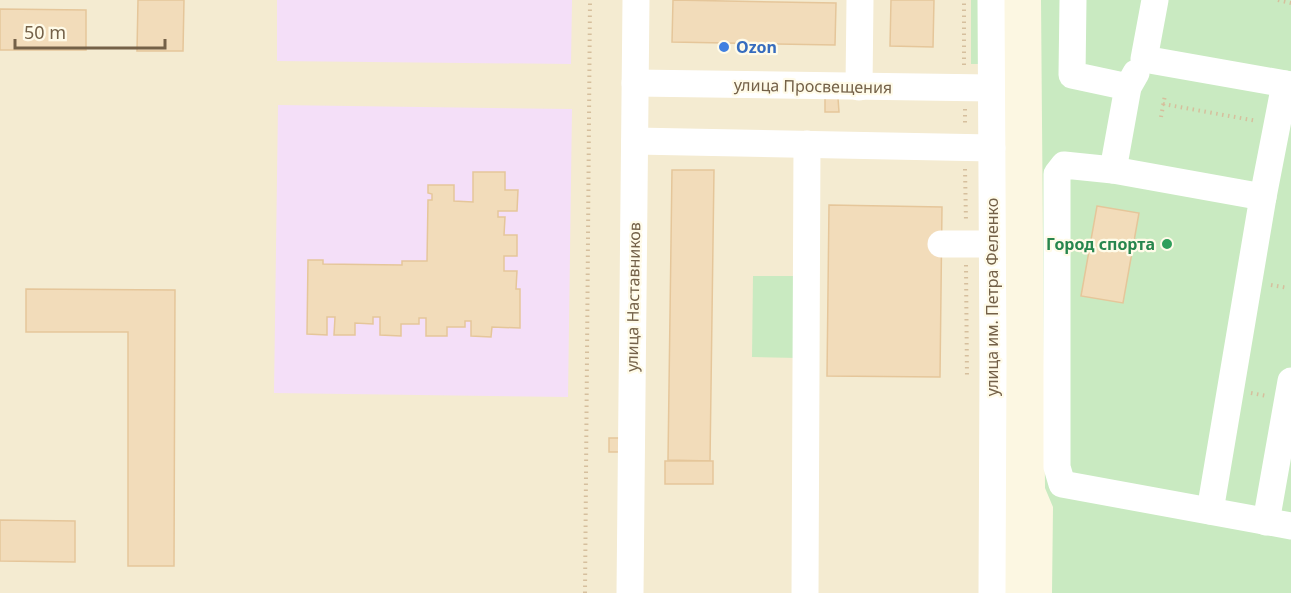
<svg xmlns="http://www.w3.org/2000/svg" width="1291" height="593" viewBox="0 0 1291 593" font-family="'Noto Sans',sans-serif">
<style>
.residential{fill:#f4ebd1}
.education{fill:#f4dff8}
.green{fill:#c9eac1}
.building{fill:#f2dcba;stroke:#e5c69a;stroke-width:1.5}
.lines{fill:none;stroke-linecap:round;stroke-linejoin:round}
.path{stroke:#d6bf9d;stroke-width:4;stroke-dasharray:1.5 4.5;stroke-linecap:butt}
.minor{stroke:#fff;stroke-width:27}
.shop-dot{fill:#3f7fe0;stroke:#fffbe9;stroke-width:2}
.leisure-dot{fill:#2e9e5b;stroke:#fffbe9;stroke-width:2}
.labels{text-anchor:middle;dominant-baseline:central;stroke-width:4.5;stroke-linejoin:round;paint-order:stroke}
.shop-label{font-size:16px;font-weight:bold;fill:#366cbe;stroke:#fffbe9;text-anchor:start}
.street-label{font-size:16px;fill:#746148;stroke:#fffbe9}
.leisure-label{font-size:16px;font-weight:bold;fill:#27864d;stroke:#fffbe9;text-anchor:end}
</style>
<rect width="100%" height="100%" fill="#fcf7e2"/>
<rect class="residential" x="0" y="0" width="992" height="593"/>
<g class="education">
<polygon points="277,0 572,0 571,64 277,61"/>
<polygon points="278,105 572,109 568,397 274,393"/>
</g>
<g class="green">
<rect x="971" y="0" width="9" height="64"/>
<polygon points="1041,0 1291,0 1291,593 1052,593 1053,507 1045,488"/>
<polygon points="753,276 799,276 798,358 752,357"/>
</g>
<g class="building">
<polygon points="138,0 184,0 183,51 137,51"/>
<polygon points="673,0 836,3 835,45 672,42"/>
<polygon points="891,0 934,0 933,47 890,46"/>
<polygon points="0,9 86,10 86,50 0,50"/>
<polygon points="825,98 838,98 839,112 825,112"/>
<polygon points="672,170 714,170 710,461 668,460"/>
<polygon points="473,172 505,172 505,190 518,190 517,211 498,211 498,217 505,217 504,235 517,235 517,256 504,256 504,271 517,271 516,289 520,289 520,328 492,327 491,337 471,336 471,321 465,321 465,327 447,327 447,336 426,336 426,318 419,318 419,324 401,324 401,336 380,335 380,317 373,317 373,324 355,323 355,335 334,335 335,317 327,317 327,335 307,334 308,260 323,260 323,264 402,265 402,261 427,261 428,200 432,200 432,194 428,193 428,185 454,185 454,201 473,202"/>
<polygon points="829,205 942,207 940,377 827,376"/>
<polygon points="1097,206 1139,213 1123,303 1081,296"/>
<polygon points="26,289 175,290 174,566 128,566 128,332 26,332"/>
<rect x="609" y="438" width="14" height="14"/>
<rect x="665" y="461" width="48" height="23"/>
<polygon points="0,520 75,521 75,562 0,561"/>
</g>
<g class="lines">
<g class="path">
<polyline points="1278,0 1291,3"/>
<polyline points="964,65 964,0"/>
<polyline points="1163,104 1257,121"/>
<polyline points="965,109 965,126"/>
<polyline points="1161,117 1165,95"/>
<polyline points="965,169 966,222"/>
<polyline points="966,265 967,379"/>
<polyline points="1271,285 1288,288"/>
<polyline points="1251,393 1267,396"/>
<polyline points="585,593 590,0"/>
</g>
<g class="minor">
<polyline points="991,0 993,363 992,593"/>
<polyline points="1073,0 1072,75 1128,87"/>
<polyline points="1155,0 1144,59 1291,85"/>
<polyline points="635,83 991,88"/>
<polyline points="859,87 860,0"/>
<polyline points="635,141 992,148"/>
<polyline points="1113,170 1128,87 1136,73"/>
<polyline points="1263,197 1113,170 1064,165 1057,174 1057,467 1062,484 1291,526"/>
<polyline points="941,244 992,244"/>
<polyline points="1210,511 1263,197 1285,84"/>
<polyline points="1266,522 1291,381"/>
<polyline points="630,593 636,0"/>
<polyline points="805,593 807,144"/>
</g>
</g>
<circle class="shop-dot" cx="724" cy="47" r="6"/>
<circle class="leisure-dot" cx="1167" cy="244" r="6"/>
<g class="labels">
<g class="shop-label">
<text x="736" y="47">Ozon</text>
</g>
<g class="street-label">
<text transform="translate(813 86) rotate(1)">улица Просвещения</text>
<text transform="translate(633 297) rotate(-89)">улица Наставников</text>
<text transform="translate(992 297) rotate(-90)">улица им. Петра Феленко</text>
</g>
<g class="leisure-label">
<text x="1155" y="244">Город спорта</text>
</g>
</g>
<path d="M15 39v9h150v-9" fill="none" stroke="#746148" stroke-width="3"/>
<text x="24" y="39" font-size="18" fill="#746148" stroke="#fffbe9" stroke-width="4.5" paint-order="stroke">50 m</text>
</svg>
